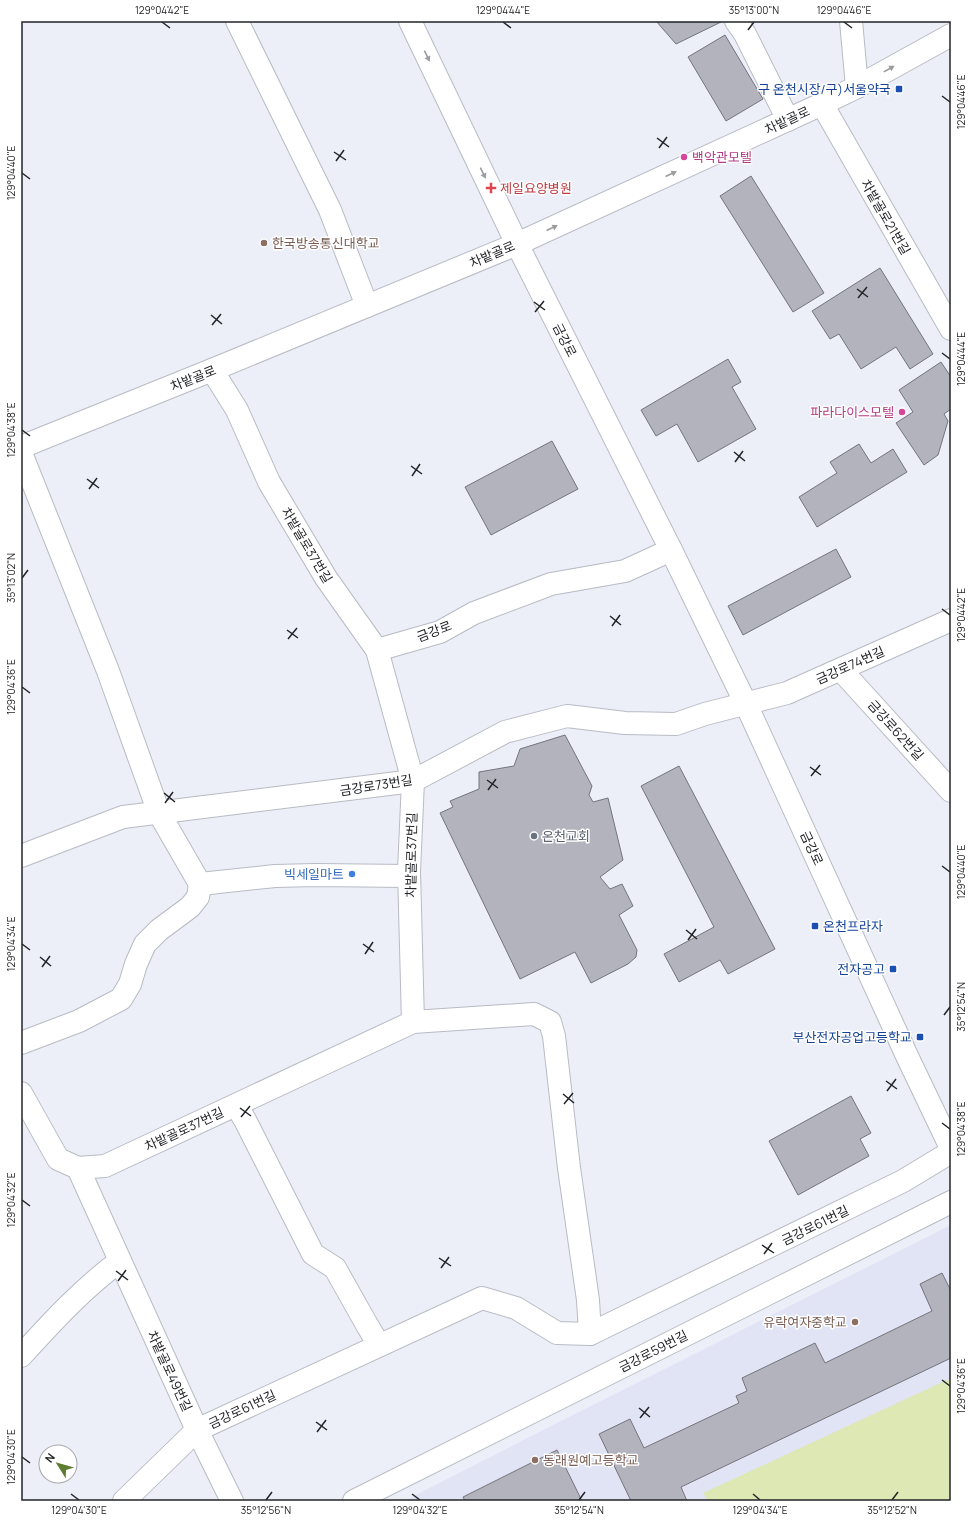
<svg xmlns="http://www.w3.org/2000/svg" width="972" height="1522" viewBox="0 0 972 1522" font-family="Manrope,'Noto Sans KR',sans-serif">
<style>
.built{fill:#e0e4f5}
.green{fill:#dee8b5}
.building{fill:#b3b3bd;stroke:#74747d}
.lines{fill:none;stroke-linecap:round;stroke-linejoin:round}
.minor-casing{stroke:#b9bbc4;stroke-width:24}
.minor{stroke:#fff;stroke-width:22}
.oneway{fill:#9c9c9e}
.ticks{fill:none;stroke:#232427;stroke-width:1.5}
.transit-dot{fill:#1a4fb4;stroke:#fff;stroke-width:1.5}
.hotel-dot{fill:#d1479c;stroke:#fff;stroke-width:1.5}
.health-dot{fill:#e0444e;stroke:#fff;stroke-width:1.5}
.education-dot{fill:#8d6e63;stroke:#fff;stroke-width:1.5}
.worship-dot{fill:#6b7280;stroke:#fff;stroke-width:1.5}
.shop-dot{fill:#3f7fe0;stroke:#fff;stroke-width:1.5}
.labels{text-anchor:middle;dominant-baseline:central;stroke-width:3;stroke-linejoin:round;paint-order:stroke}
.transit-label{font-size:13px;fill:#164399;stroke:#fff;text-anchor:end}
.street-label{font-size:13px;fill:#232427;stroke:#fff}
.hotel-label{font-size:13px;fill:#b23c85;stroke:#fff;text-anchor:start}
.health-label{font-size:13px;fill:#be3a42;stroke:#fff;text-anchor:start}
.education-label{font-size:13px;fill:#785e54;stroke:#fff;text-anchor:start}
.worship-label{font-size:13px;fill:#5b616d;stroke:#fff;text-anchor:start}
.shop-label{font-size:13px;fill:#366cbe;stroke:#fff;text-anchor:end}
.neatline{fill:none;stroke:#232427;stroke-width:1.5}
.ticks-label{font-size:10px;text-anchor:middle;fill:#232427}
</style>
<rect width="100%" height="100%" fill="#eceef8"/>
<polygon class="built" points="951,1225 951,1501 404,1501 565,1419"/>
<polygon class="green" points="951,1378 951,1501 708,1501 703,1493"/>
<g class="building">
<polygon points="656,21 721,21 721,22 676,44"/>
<polygon points="725,35 763,99 726,121 688,57"/>
<polygon points="751,176 824,293 793,312 720,196"/>
<polygon points="880,268 933,354 910,369 896,347 861,369 839,334 830,339 812,311"/>
<polygon points="728,359 741,382 732,387 756,429 698,462 677,424 656,436 641,410"/>
<polygon points="941,362 951,377 951,409 944,414 948,421 938,455 924,465 896,423 913,412 899,390"/>
<polygon points="552,441 578,489 491,535 465,487"/>
<polygon points="859,444 871,463 893,449 907,472 817,527 799,497 837,473 830,462"/>
<polygon points="836,549 851,577 743,635 728,606"/>
<polygon points="565,735 592,786 589,795 593,802 608,798 623,860 600,877 610,889 622,884 633,906 619,915 637,950 636,957 628,964 591,983 575,952 520,979 440,813 453,807 450,801 479,789 479,772 514,766 520,749"/>
<polygon points="679,766 775,949 728,974 720,960 679,982 664,954 714,927 641,786"/>
<polygon points="851,1096 871,1133 860,1139 869,1156 798,1195 769,1141"/>
<polygon points="942,1273 951,1291 951,1358 681,1487 687,1501 631,1501 599,1434 630,1419 644,1448 739,1403 736,1396 747,1391 742,1378 815,1343 825,1363 932,1311 920,1284"/>
<polygon points="557,1450 582,1501 465,1501 463,1497"/>
</g>
<g class="lines">
<defs>
<g id="minor">
<polyline points="237,21 330,210 367,306"/>
<polyline points="410,21 517,244 671,550 746,704 907,1056 951,1148"/>
<polyline points="736,21 745,34 788,120"/>
<polyline points="851,21 857,87"/>
<polyline points="822,104 951,329"/>
<polyline points="21,447 212,370 517,244 822,104 857,87 951,35"/>
<polyline points="21,453 108,671 159,813 200,884 275,876 315,875 409,876"/>
<polyline points="377,650 440,632 474,613 551,584 625,571 671,550"/>
<polyline points="841,670 951,791"/>
<polyline points="21,856 123,817 413,781 505,732 567,716 625,723 676,724 705,714 787,693 951,620"/>
<polyline points="413,1022 534,1014 550,1022 554,1036 569,1168 588,1300 590,1334"/>
<polyline points="21,1043 79,1021 121,999 130,984 136,964 145,944 159,930 190,907 198,897 200,884"/>
<polyline points="21,1093 58,1159 78,1168 197,1430 232,1501"/>
<polyline points="236,1105 245,1120 313,1254 335,1268 367,1325 379,1345"/>
<polyline points="78,1168 105,1166 413,1022 409,871 413,781 377,650 326,578 269,482 237,410 212,370"/>
<path d="M21 1356C52 1322 83 1288 120 1261"/>
<polyline points="124,1501 197,1430 482,1298 516,1308 557,1333 590,1334 903,1181 951,1152"/>
<polyline points="354,1501 951,1202"/>
</g>
</defs>
<use href="#minor" class="minor-casing"/>
<use href="#minor" class="minor"/>
</g>
<defs><path id="oneway-solid" d="M-6-.8H1V-3.2L6.5 0L1 3.2V.8H-6Z"/></defs>
<g class="oneway">
<use href="#oneway-solid" transform="translate(427 56) rotate(64)"/>
<use href="#oneway-solid" transform="translate(889 69) rotate(-29)"/>
<use href="#oneway-solid" transform="translate(483 173) rotate(64)"/>
<use href="#oneway-solid" transform="translate(671 174) rotate(-25)"/>
<use href="#oneway-solid" transform="translate(552 228) rotate(-25)"/>
</g>
<path class="ticks" d="M162 22 170 28M503 22 511 28M844 22 852 28M748 30 754 22M942 96 950 102M657 138 669 147M659 148 667 137M334 152 346 160M336 161 344 150M22 173 30 179M857 289 868 297M858 298 867 287M534 302 545 310M535 312 544 301M211 315 222 324M212 325 221 314M942 353 950 359M22 430 30 436M734 452 745 461M735 462 743 451M411 466 422 474M412 476 420 464M87 479 99 488M89 489 97 478M22 578 28 570M942 609 950 615M610 616 621 625M612 626 620 615M287 630 298 638M288 639 297 628M22 687 30 693M810 767 821 775M811 776 820 765M487 780 498 788M488 790 496 779M164 793 175 802M165 803 173 792M942 866 950 872M686 930 697 939M688 940 696 929M22 944 30 950M363 944 374 952M365 954 373 942M40 957 51 966M42 967 50 956M944 1015 950 1007M886 1081 897 1089M887 1091 896 1079M563 1094 574 1103M564 1104 573 1093M240 1108 251 1116M241 1117 250 1106M942 1123 950 1129M22 1200 30 1206M762 1245 774 1253M764 1254 772 1243M439 1258 451 1266M441 1268 449 1257M116 1271 128 1280M118 1281 126 1270M942 1380 950 1386M639 1408 650 1417M640 1418 649 1407M316 1422 327 1430M317 1432 326 1420M22 1457 30 1463M71 1494 79 1500M412 1494 420 1500M753 1494 760 1500M266 1500 272 1492M579 1500 585 1492M892 1500 898 1492"/>
<g class="transit-dot">
<rect x="895" y="85" width="8" height="8" rx="2"/>
<rect x="811" y="922" width="8" height="8" rx="2"/>
<rect x="889" y="965" width="8" height="8" rx="2"/>
<rect x="916" y="1033" width="8" height="8" rx="2"/>
</g>
<g class="hotel-dot">
<circle cx="684" cy="157" r="4"/>
<circle cx="902" cy="412" r="4"/>
</g>
<path class="health-dot" d="M489 182h4v4h4v4h-4v4h-4v-4h-4v-4h4z"/>
<g class="education-dot">
<circle cx="264" cy="243" r="4"/>
<circle cx="855" cy="1322" r="4"/>
<circle cx="535" cy="1460" r="4"/>
</g>
<circle class="worship-dot" cx="534" cy="836" r="4"/>
<circle class="shop-dot" cx="352" cy="874" r="4"/>
<g class="labels">
<g class="transit-label">
<text x="891" y="89">구 온천시장/구)서울약국</text>
<text x="823" y="926" text-anchor="start">온천프라자</text>
<text x="885" y="969">전자공고</text>
<text x="912" y="1037">부산전자공업고등학교</text>
</g>
<g class="street-label">
<text transform="translate(787 120) rotate(-25)">차밭골로</text>
<text transform="translate(886 217) rotate(60)">차밭골로21번길</text>
<text transform="translate(492 254) rotate(-23)">차밭골로</text>
<text transform="translate(565 340) rotate(63)">금강로</text>
<text transform="translate(193 378) rotate(-22)">차밭골로</text>
<text transform="translate(307 545) rotate(59)">차밭골로37번길</text>
<text transform="translate(434 631) rotate(-21)">금강로</text>
<text transform="translate(850 665) rotate(-24)">금강로74번길</text>
<text transform="translate(896 730) rotate(48)">금강로62번길</text>
<text transform="translate(376 785) rotate(-9)">금강로73번길</text>
<text transform="translate(812 848) rotate(65)">금강로</text>
<text transform="translate(411 855) rotate(-89)">차밭골로37번길</text>
<text transform="translate(184 1129) rotate(-25)">차밭골로37번길</text>
<text transform="translate(815 1225) rotate(-26)">금강로61번길</text>
<text transform="translate(653 1351) rotate(-27)">금강로59번길</text>
<text transform="translate(170 1371) rotate(65)">차밭골로49번길</text>
<text transform="translate(242 1409) rotate(-25)">금강로61번길</text>
</g>
<g class="hotel-label">
<text x="692" y="157">백악관모텔</text>
<text x="894" y="412" text-anchor="end">파라다이스모텔</text>
</g>
<g class="health-label">
<text x="500" y="188">제일요양병원</text>
</g>
<g class="education-label">
<text x="272" y="243">한국방송통신대학교</text>
<text x="847" y="1322" text-anchor="end">유락여자중학교</text>
<text x="543" y="1460">동래원예고등학교</text>
</g>
<g class="worship-label">
<text x="542" y="836">온천교회</text>
</g>
<g class="shop-label">
<text x="344" y="874">빅세일마트</text>
</g>
</g>
<rect width="972" height="1522" fill="none" stroke="#ffffff" stroke-width="44"/>
<g transform="translate(58 1464) rotate(307)"><circle r="19" fill="#ffffff" stroke="#a7a7a9"/>
<path d="M0-3L7 15L0 10L-7 15Z" fill="#5e7c31"/>
<text y="-6" font-size="11" font-weight="bold" text-anchor="middle" fill="#232427">N</text>
</g>
<rect x="22" y="22" width="928" height="1478" class="neatline"/>
<g class="ticks-label">
<text x="162" y="14">129°04'42"E</text>
<text x="503" y="14">129°04'44"E</text>
<text x="754" y="14">35°13'00"N</text>
<text x="844" y="14">129°04'46"E</text>
<text transform="translate(961 102) rotate(-90)" y="4">129°04'46"E</text>
<text transform="translate(11 173) rotate(-90)" y="4">129°04'40"E</text>
<text transform="translate(961 359) rotate(-90)" y="4">129°04'44"E</text>
<text transform="translate(11 430) rotate(-90)" y="4">129°04'38"E</text>
<text transform="translate(11 578) rotate(-90)" y="4">35°13'02"N</text>
<text transform="translate(961 615) rotate(-90)" y="4">129°04'42"E</text>
<text transform="translate(11 687) rotate(-90)" y="4">129°04'36"E</text>
<text transform="translate(961 872) rotate(-90)" y="4">129°04'40"E</text>
<text transform="translate(11 944) rotate(-90)" y="4">129°04'34"E</text>
<text transform="translate(961 1007) rotate(-90)" y="4">35°12'54"N</text>
<text transform="translate(961 1129) rotate(-90)" y="4">129°04'38"E</text>
<text transform="translate(11 1200) rotate(-90)" y="4">129°04'32"E</text>
<text transform="translate(961 1386) rotate(-90)" y="4">129°04'36"E</text>
<text transform="translate(11 1457) rotate(-90)" y="4">129°04'30"E</text>
<text x="79" y="1514">129°04'30"E</text>
<text x="266" y="1514">35°12'56"N</text>
<text x="420" y="1514">129°04'32"E</text>
<text x="579" y="1514">35°12'54"N</text>
<text x="760" y="1514">129°04'34"E</text>
<text x="892" y="1514">35°12'52"N</text>
</g>
</svg>
